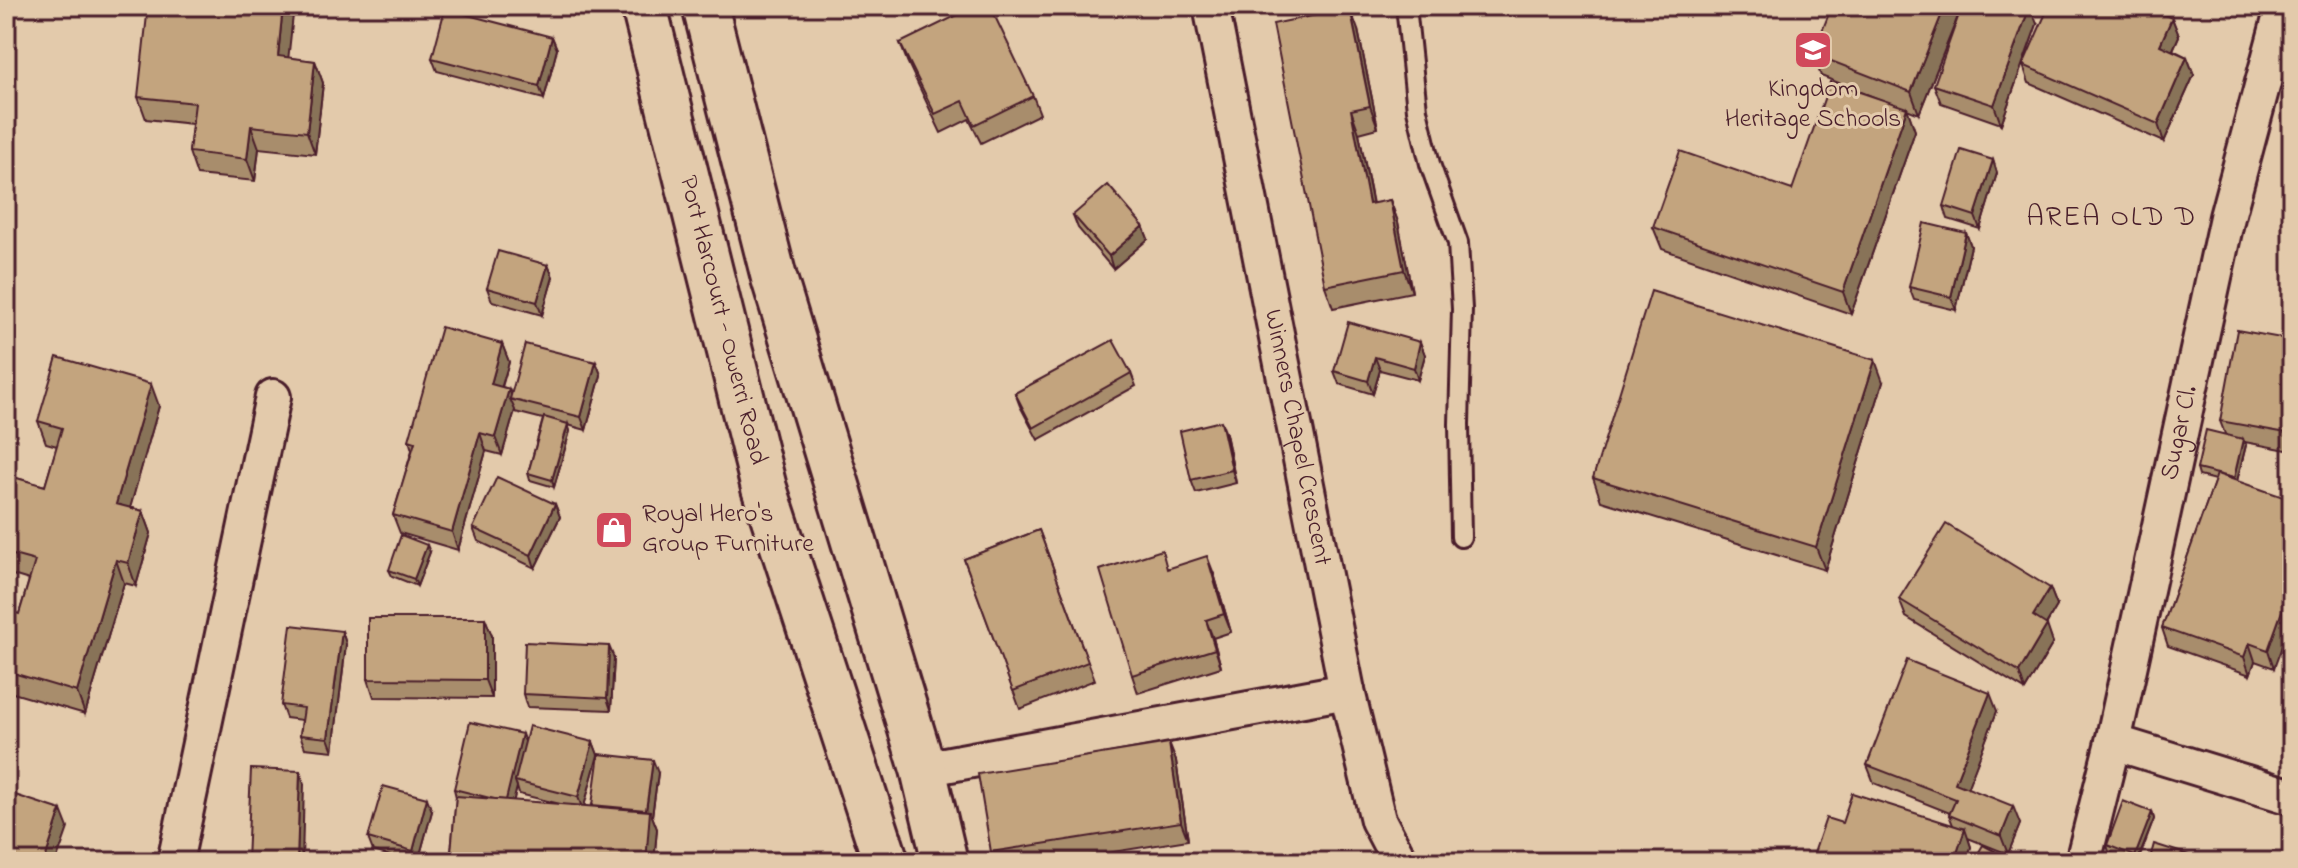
<svg xmlns="http://www.w3.org/2000/svg" width="2298" height="868" viewBox="0 0 2298 868" font-family="'Indie Flower',sans-serif">
<style>
.lines{fill:none;stroke-linecap:round;stroke-linejoin:round}
.service-casing{stroke:#4a1f2b;stroke-width:24}
.minor-casing{stroke:#4a1f2b;stroke-width:40}
.primary-casing{stroke:#4a1f2b;stroke-width:50}
.service{stroke:#e3caab;stroke-width:18}
.minor{stroke:#e3caab;stroke-width:34}
.primary{stroke:#e3caab;stroke-width:44}
.wall{fill:#a88d6c;stroke:#4a1f2b;stroke-width:2;fill-rule:evenodd}
.shaded-wall{fill:#887358;stroke:#4a1f2b;stroke-width:2}
.building{fill:#c3a47e;stroke:#4a1f2b;stroke-width:2}
.labels{text-anchor:middle;dominant-baseline:central;stroke-width:6;stroke-linejoin:round;paint-order:stroke}
.poi-label{font-size:26px;fill:#4a1f2b;stroke:#e3caab}
.street-label{font-size:26px;fill:#4a1f2b;stroke:#e3caab}
.neighbourhood-label{font-size:28px;letter-spacing:2px;fill:#4a1f2b;stroke:#e3caab}
</style>
<rect width="100%" height="100%" fill="#e3caab"/>
<filter id="ink" filterUnits="userSpaceOnUse"><feTurbulence type="fractalNoise" baseFrequency=".0125" numOctaves="2"/><feDisplacementMap in="SourceGraphic" scale="16" xChannelSelector="R" yChannelSelector="G"/><feConvolveMatrix kernelMatrix="1 2 1 2 8 2 1 2 1" color-interpolation-filters="sRGB"/></filter>
<g filter="url(#ink)">
<g class="lines">
<defs>
<polyline id="service" points="1406,6 1417,110 1430,164 1458,243 1462,309 1459,424 1461,537"/>
<g id="minor">
<path id="s1" d="M1211 6 1347 691 1378 820 1400 862"/>
<polyline points="2113,742 2292,797"/>
<polyline points="923,769 1347,691"/>
<polyline points="175,862 273,397"/>
<path id="s2" d="M2083 862 2113 742 2227 217 2280 19 2285 6"/>
</g>
<g id="primary">
<path id="s3" d="M644 6 764 488 886 862"/>
<polyline points="705,6 774,278 923,769 945,862"/>
</g>
</defs>
<use href="#service" class="service-casing"/>
<use href="#minor" class="minor-casing"/>
<use href="#primary" class="primary-casing"/>
<use href="#service" class="service"/>
<use href="#minor" class="minor"/>
<use href="#primary" class="primary"/>
</g>
<g class="wall">
<polygon points="1962,6 1919,114 1907,109 1915,131 1851,314 1662,249 1653,227 1792,190 1882,100 1821,76 1813,54"/>
<polygon points="2172,18 2179,36 2173,50 2187,57 2194,75 2164,142 2029,83 2023,65"/>
<polygon points="2037,24 2001,124 1941,103 1934,85"/>
<polygon points="1358,30 1378,128 1359,133 1373,204 1390,200 1398,222 1412,292 1333,308 1325,286"/>
<polygon points="552,37 557,49 544,99 437,71 432,58"/>
<polygon points="900,43 1033,96 1040,114 981,143 969,119 941,133 907,61"/>
<polygon points="288,58 315,61 323,83 315,154 259,148 255,181 197,175 189,152 192,124 146,119 138,97"/>
<polygon points="1993,160 1997,173 1980,229 1948,219 1944,206"/>
<polygon points="1073,215 1143,226 1148,239 1113,269 1078,228"/>
<polygon points="1966,233 1971,246 1956,310 1914,300 1909,287"/>
<polygon points="548,265 553,277 542,315 492,301 487,288"/>
<polygon points="2292,340 2292,451 2245,442 2246,445 2237,481 2274,668 2255,661 2250,675 2168,646 2162,628 2215,480 2199,476 2197,469 2225,434 2220,421"/>
<polygon points="1420,342 1425,355 1418,380 1380,370 1373,394 1339,384 1334,371"/>
<polygon points="502,344 509,362 502,387 509,389 511,396 596,362 601,375 586,430 568,425 570,431 554,487 530,480 528,473 543,419 515,412 515,410 502,455 486,451 458,550 400,533 393,515 412,450 409,440"/>
<polygon points="1131,373 1136,386 1038,440 1020,406 1015,393"/>
<polygon points="1883,382 1825,570 1601,501 1593,478"/>
<polygon points="159,406 130,507 143,511 151,533 136,586 124,583 85,714 6,691 6,614 19,614 29,580 6,573 6,475 45,486 57,446 46,443 38,421"/>
<polygon points="1226,434 1236,483 1196,493 1191,480"/>
<polygon points="555,504 560,517 535,568 478,541 473,528"/>
<polygon points="1039,530 1095,680 1020,709 964,559"/>
<polygon points="430,552 417,586 392,576 389,570"/>
<polygon points="1168,568 1214,574 1231,632 1213,638 1221,667 1138,693 1132,675"/>
<polygon points="2050,588 2057,606 2046,625 2053,643 2025,690 1906,617 1899,599"/>
<polygon points="485,618 492,636 492,698 374,697 368,679"/>
<polygon points="342,631 346,644 333,751 305,748 300,735 302,720 286,718 281,705"/>
<polygon points="614,658 611,710 527,707 523,694"/>
<polygon points="1997,711 1967,788 2020,824 2008,854 1968,838 1971,847 1966,862 1811,862 1842,823 1953,825 1949,815 1950,813 1874,783 1867,765"/>
<path d="M525 742H593L598 755 584 806 593 807 592 805 658 773 652 816 657 829 654 862H454L451 853 456 797 454 789ZM517 787 519 794 560 804 513 801Z"/>
<polygon points="1176,761 1188,840 1051,862 994,862 991,852"/>
<polygon points="432,811 418,862 411,862 373,851 368,838"/>
<polygon points="2152,812 2154,819 2138,862 2109,852 2107,845"/>
</g>
<g class="shaded-wall">
<polygon points="283,6 294,6 286,79 278,56"/>
<polygon points="1945,6 1962,6 1919,114 1911,92"/>
<polygon points="2030,6 2037,24 2001,124 1994,105"/>
<polygon points="1350,8 1358,30 1378,128 1370,106"/>
<polygon points="2172,18 2179,36 2167,63 2160,45"/>
<polygon points="552,37 557,49 544,99 539,86"/>
<polygon points="2187,57 2194,75 2164,142 2158,124"/>
<polygon points="315,61 323,83 315,154 307,132"/>
<polygon points="1907,108 1915,131 1851,314 1843,292"/>
<polygon points="1351,110 1359,133 1377,227 1369,204"/>
<polygon points="251,126 259,148 255,181 247,159"/>
<polygon points="1993,160 1997,173 1980,229 1975,216"/>
<polygon points="1390,200 1398,222 1412,292 1404,270"/>
<polygon points="1143,226 1148,239 1113,269 1109,256"/>
<polygon points="1966,233 1971,246 1956,310 1951,297"/>
<polygon points="548,265 553,277 542,315 537,302"/>
<polygon points="1420,342 1425,355 1418,380 1414,368"/>
<polygon points="502,344 509,362 497,402 491,384"/>
<polygon points="1375,357 1380,370 1373,394 1368,381"/>
<polygon points="1875,360 1883,382 1825,570 1816,547"/>
<polygon points="596,362 601,375 586,430 581,417"/>
<polygon points="151,384 159,406 125,526 116,504"/>
<polygon points="509,389 513,400 510,399 515,410 502,455 495,437"/>
<polygon points="1221,421 1226,434 1236,483 1232,470"/>
<polygon points="568,424 570,431 554,487 552,480"/>
<polygon points="480,433 486,451 458,550 452,532"/>
<polygon points="2243,439 2246,445 2236,485 2234,478"/>
<polygon points="555,504 560,517 535,568 531,555"/>
<polygon points="143,511 151,533 136,586 128,563"/>
<polygon points="427,545 430,552 417,586 414,579"/>
<polygon points="1207,556 1214,574 1231,632 1224,614"/>
<polygon points="116,560 124,583 85,714 77,692"/>
<polygon points="2292,583 2292,619 2274,668 2268,650"/>
<polygon points="2050,588 2057,606 2040,634 2033,616"/>
<polygon points="485,618 492,636 492,698 485,680"/>
<polygon points="1206,620 1213,638 1221,667 1215,649"/>
<polygon points="2047,625 2053,643 2025,690 2019,672"/>
<polygon points="342,631 346,644 333,751 328,738"/>
<polygon points="2249,643 2255,661 2250,675 2244,657"/>
<polygon points="609,646 614,658 611,710 607,698"/>
<polygon points="1990,693 1997,711 1962,802 1955,783"/>
<polygon points="522,734 527,747 515,781 517,787 510,815 505,802"/>
<polygon points="593,742 598,755 583,810 578,797"/>
<polygon points="1169,743 1176,761 1188,840 1181,822"/>
<polygon points="653,760 658,773 652,816 657,829 654,862 646,862 646,811"/>
<polygon points="300,771 304,784 302,862 297,862"/>
<polygon points="427,798 432,811 418,862 417,862 413,851"/>
<polygon points="2013,806 2020,824 2008,854 2001,836"/>
<polygon points="61,810 68,828 56,862 44,862"/>
<polygon points="2152,812 2154,819 2137,862 2135,856"/>
<polygon points="1965,829 1971,847 1966,862 1954,862"/>
</g>
<g class="building">
<polygon points="148,6 283,6 278,56 315,61 307,132 251,126 247,159 189,152 195,103 138,97"/>
<polygon points="976,6 990,6 1033,96 974,125 963,101 935,114 900,43"/>
<polygon points="1832,6 1945,6 1911,92 1813,54"/>
<polygon points="1962,6 2030,6 1994,105 1934,85"/>
<polygon points="2049,6 2144,6 2172,18 2160,45 2187,57 2158,124 2023,65"/>
<polygon points="1350,8 1370,106 1351,110 1369,204 1390,200 1404,270 1325,286 1273,24"/>
<polygon points="445,9 552,37 539,86 432,58"/>
<polygon points="1830,82 1907,108 1843,292 1653,227 1680,151 1792,190"/>
<polygon points="1961,150 1993,160 1975,216 1944,206"/>
<polygon points="1108,185 1143,226 1109,256 1073,215"/>
<polygon points="1924,223 1966,233 1951,297 1909,287"/>
<polygon points="498,251 548,265 537,302 487,288"/>
<polygon points="1651,291 1875,360 1816,547 1593,478"/>
<polygon points="1348,322 1420,342 1414,368 1375,357 1368,381 1334,371"/>
<polygon points="441,327 502,344 491,384 509,389 495,437 480,433 452,532 393,515 415,442 409,440"/>
<polygon points="2237,330 2292,340 2292,434 2220,421"/>
<polygon points="1113,340 1131,373 1033,428 1015,393"/>
<polygon points="525,344 596,362 581,417 510,399"/>
<polygon points="57,357 151,384 116,504 143,511 128,563 116,560 77,692 6,671 6,614 7,610 19,614 35,561 6,553 6,475 45,486 62,428 38,421"/>
<polygon points="544,417 568,424 552,480 528,473"/>
<polygon points="1221,421 1232,470 1191,480 1180,431"/>
<polygon points="2206,430 2243,439 2234,478 2197,469"/>
<polygon points="2217,474 2292,500 2292,583 2268,650 2249,643 2244,657 2162,628"/>
<polygon points="497,477 555,504 531,555 473,528"/>
<polygon points="1946,524 2050,588 2033,616 2047,625 2019,672 1899,599"/>
<polygon points="1039,530 1088,662 1013,691 964,559"/>
<polygon points="401,535 427,545 414,579 389,570"/>
<polygon points="1162,550 1167,569 1207,556 1224,614 1206,620 1215,649 1132,675 1100,570"/>
<polygon points="368,618 485,618 485,680 368,679"/>
<polygon points="291,625 342,631 328,738 300,735 304,708 281,705"/>
<polygon points="525,642 609,646 607,698 523,694"/>
<polygon points="1907,660 1990,693 1955,783 2013,806 2001,836 1949,815 1956,799 1867,765"/>
<polygon points="470,722 522,734 506,800 494,799 454,789"/>
<polygon points="529,726 593,742 578,797 515,781"/>
<polygon points="1169,743 1181,822 991,852 978,774"/>
<polygon points="599,754 653,760 646,810 592,805"/>
<polygon points="251,769 300,771 297,862 247,862"/>
<polygon points="383,786 427,798 413,851 368,838"/>
<polygon points="6,792 61,810 44,862 6,862"/>
<polygon points="1852,793 1965,829 1954,862 1811,862 1826,818 1842,823"/>
<polygon points="456,796 650,811 646,862 534,862 534,859 451,853"/>
<polygon points="2123,801 2152,812 2135,856 2107,845"/>
<polygon points="2292,839 2292,862 2284,862"/>
<polygon points="2154,844 2208,861 2208,862 2149,862"/>
<polygon points="1983,845 2015,862 1973,862"/>
<polygon points="2097,854 2131,862 2095,862"/>
</g>
</g>
<defs>
<symbol id="school-square" viewBox="-11 -11 22 22"><rect x="-9" y="-9" width="18" height="18" rx="4" fill="#d1495b" stroke="#e3caab"/><path d="M0-5L7-2L0 1L-7-2ZM-4 1L0 2.5L4 1V4Q0 6-4 4Z" fill="#fff"/></symbol>
<symbol id="shop-square" viewBox="-11 -11 22 22"><rect x="-9" y="-9" width="18" height="18" rx="4" fill="#d1495b" stroke="#e3caab"/><path d="M-5-2.5h2.3a2.7 3.5 0 0 1 5.4 0H5L5.5 6h-11ZM-1.5-2.5h3a1.5 2.3 0 0 0-3 0Z" fill="#fff"/></symbol>
</defs>
<g fill-rule="evenodd">
<use href="#school-square" x="1791" y="28" width="44" height="44"/>
<use href="#shop-square" x="592" y="508" width="44" height="44"/>
</g>
<g class="labels">
<g class="poi-label">
<text x="1813" y="90">Kingdom<tspan x="1813" dy="30">Heritage Schools</tspan></text>
<text x="642" y="515" text-anchor="start">Royal Hero's<tspan x="642" dy="30">Group Furniture</tspan></text>
</g>
<g class="street-label">
<text stroke="none"><textPath href="#s3" startOffset="324">Port Harcourt - Owerri Road</textPath></text>
<text stroke="none"><textPath href="#s2" startOffset="440">Sugar Cl.</textPath></text>
<text stroke="none"><textPath href="#s1" startOffset="440">Winners Chapel Crescent</textPath></text>
</g>
<g class="neighbourhood-label">
<text x="2112" y="218">AREA OLD D</text>
</g>
</g>
<rect width="2298" height="868" fill="none" stroke="#e3caab" stroke-width="32"/>
<rect x="16" y="16" width="2266" height="836" fill="none" stroke="#4a1f2b" stroke-width="3" filter="url(#ink)"/>
</svg>
